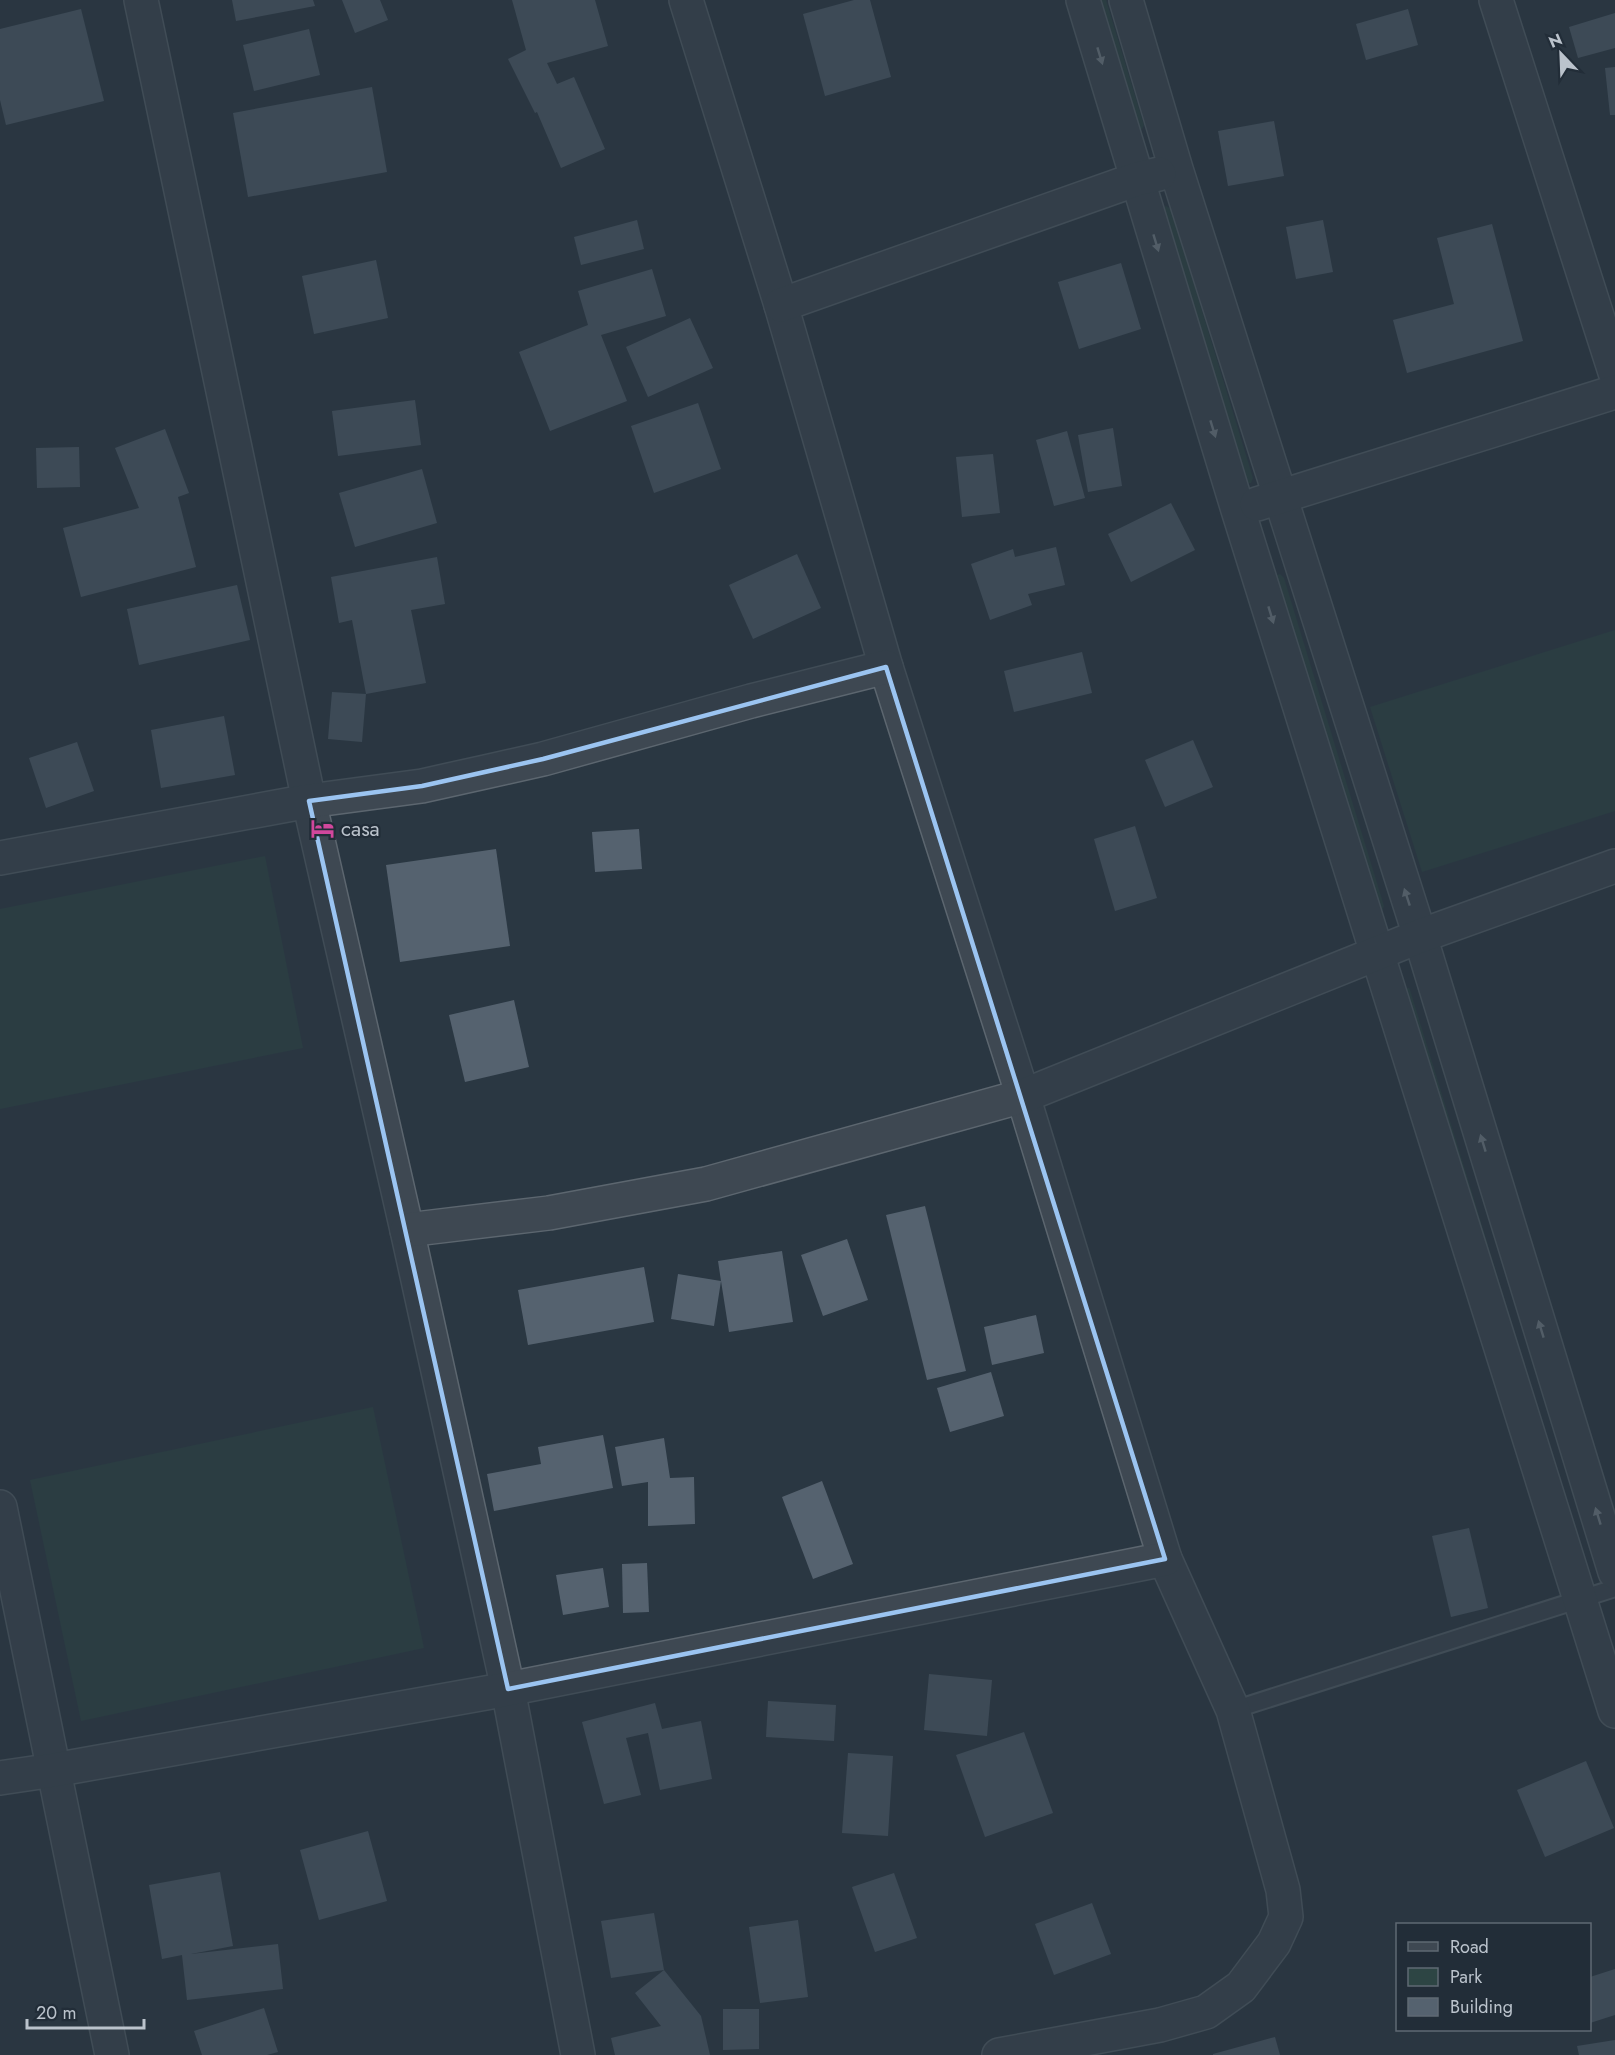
<svg xmlns="http://www.w3.org/2000/svg" width="1615" height="2055" viewBox="0 0 1615 2055" font-family="Jost,sans-serif">
<style>
.green{fill:#2d4544}
.building{fill:#55626f}
.lines{fill:none;stroke-linecap:round;stroke-linejoin:round}
.lane-casing{stroke:#5c666f;stroke-width:20}
.street-casing{stroke:#5c666f;stroke-width:36}
.lane{stroke:#3e4852;stroke-width:16}
.street{stroke:#3e4852;stroke-width:33}
.oneway{fill:#838c95}
.marked{fill:none;stroke:#9bc4f1;stroke-width:4.5;stroke-linejoin:round}
.labels{text-anchor:middle;dominant-baseline:central;stroke-width:4.5;stroke-linejoin:round;paint-order:stroke}
.poi-label{font-size:21px;fill:#bbc3cc;stroke:#222d38;text-anchor:start}
</style>
<rect width="100%" height="100%" fill="#2a3742"/>
<g class="green">
<polygon points="1096,0 1106,0 1144,125 1142,129 1139,130"/>
<polygon points="1166,206 1171,209 1253,478 1251,483 1245,483 1161,210"/>
<polygon points="1280,574 1284,578 1384,906 1382,911 1378,912 1275,576"/>
<polygon points="1615,630 1615,811 1422,872 1370,707"/>
<polygon points="265,856 303,1048 0,1109 0,909"/>
<polygon points="1402,988 1409,988 1410,990 1587,1569"/>
<polygon points="373,1407 424,1648 81,1721 30,1480"/>
</g>
<g class="building">
<polygon points="232,0 313,0 315,6 236,21"/>
<polygon points="342,0 380,0 388,20 355,33"/>
<polygon points="512,0 595,0 608,46 547,63 557,84 574,77 605,149 561,168 537,112 535,113 508,59 526,50"/>
<polygon points="854,0 870,0 891,77 825,96 803,14"/>
<polygon points="81,9 104,101 6,125 0,100 0,29"/>
<polygon points="1408,9 1418,45 1366,60 1356,24"/>
<polygon points="1615,13 1615,48 1578,58 1569,27"/>
<polygon points="309,29 320,75 254,91 243,45"/>
<polygon points="1615,67 1615,115 1610,115 1605,68"/>
<polygon points="372,87 387,172 248,197 233,113"/>
<polygon points="1274,121 1284,176 1228,186 1218,131"/>
<polygon points="637,220 644,249 581,265 574,237"/>
<polygon points="1323,220 1333,272 1296,279 1286,227"/>
<polygon points="1492,224 1523,341 1407,373 1393,320 1454,304 1437,238"/>
<polygon points="376,260 388,318 314,334 302,276"/>
<polygon points="1121,263 1141,329 1079,349 1058,282"/>
<polygon points="652,269 666,316 601,335 627,401 550,431 519,352 588,325 578,291"/>
<polygon points="690,318 713,368 648,397 626,347"/>
<polygon points="415,400 421,445 338,456 332,411"/>
<polygon points="698,403 721,469 654,493 631,426"/>
<polygon points="1113,428 1122,486 1088,492 1078,435"/>
<polygon points="165,429 189,493 178,497 196,567 81,597 63,528 139,508 115,448"/>
<polygon points="1067,431 1085,498 1054,506 1036,440"/>
<polygon points="79,447 80,487 37,488 36,448"/>
<polygon points="993,454 1000,513 962,517 956,457"/>
<polygon points="422,469 437,523 355,547 339,493"/>
<polygon points="1171,503 1195,550 1131,582 1108,534"/>
<polygon points="1056,547 1065,585 1028,594 1032,605 990,620 971,564 1013,549 1015,557"/>
<polygon points="797,554 821,608 753,639 729,585"/>
<polygon points="437,557 445,604 411,610 426,683 366,694 362,742 328,739 332,692 366,694 352,620 339,623 331,577"/>
<polygon points="237,585 250,640 139,665 127,609"/>
<polygon points="1082,652 1092,693 1014,712 1004,671"/>
<polygon points="224,716 235,775 161,788 151,730"/>
<polygon points="1193,740 1213,787 1165,807 1145,760"/>
<polygon points="77,742 94,791 46,808 29,758"/>
<polygon points="1135,826 1157,898 1115,911 1094,839"/>
<polygon points="639,829 642,869 595,872 592,832"/>
<polygon points="496,849 510,946 400,962 386,865"/>
<polygon points="514,1000 529,1067 465,1082 449,1015"/>
<polygon points="925,1206 966,1371 927,1380 886,1215"/>
<polygon points="847,1239 868,1300 823,1316 801,1255"/>
<polygon points="782,1251 793,1322 729,1332 721,1281 714,1326 671,1319 678,1274 721,1281 718,1261"/>
<polygon points="644,1267 654,1322 528,1345 518,1290"/>
<polygon points="1036,1315 1044,1353 992,1365 984,1327"/>
<polygon points="991,1372 1004,1416 950,1432 937,1388"/>
<polygon points="603,1435 613,1488 494,1511 487,1474 541,1464 538,1447"/>
<polygon points="664,1438 670,1478 694,1477 695,1524 648,1526 648,1482 622,1486 615,1447"/>
<polygon points="822,1481 853,1564 813,1579 782,1497"/>
<polygon points="1469,1528 1488,1608 1451,1617 1432,1536"/>
<polygon points="647,1563 649,1612 623,1613 622,1564"/>
<polygon points="603,1568 609,1607 563,1615 556,1575"/>
<polygon points="929,1674 992,1680 987,1736 924,1730"/>
<polygon points="768,1701 836,1705 834,1741 766,1737"/>
<polygon points="655,1703 662,1729 701,1721 712,1779 660,1790 648,1733 626,1738 641,1795 604,1804 582,1722"/>
<polygon points="1024,1732 1053,1813 985,1837 956,1755"/>
<polygon points="848,1753 893,1756 888,1836 842,1833"/>
<polygon points="1586,1761 1614,1828 1545,1857 1517,1790"/>
<polygon points="368,1831 387,1901 319,1920 300,1850"/>
<polygon points="220,1872 233,1946 191,1954 278,1944 283,1989 187,2000 182,1955 162,1959 149,1885"/>
<polygon points="894,1873 917,1938 875,1952 852,1887"/>
<polygon points="1092,1903 1111,1954 1054,1975 1035,1924"/>
<polygon points="654,1913 664,1970 701,2016 710,2055 615,2055 611,2038 661,2026 635,1993 664,1970 611,1978 601,1921"/>
<polygon points="798,1920 808,1997 760,2003 749,1927"/>
<polygon points="1615,1969 1615,2015 1590,2023 1590,1977"/>
<polygon points="264,2008 278,2052 267,2055 202,2055 194,2031"/>
<polygon points="723,2009 759,2009 759,2049 723,2050"/>
<polygon points="1275,2037 1280,2055 1213,2055 1213,2054"/>
<polygon points="1615,2040 1615,2055 1579,2055 1577,2046"/>
</g>
<g class="lines">
<defs>
<polyline id="lane" points="1233,1710 1615,1588"/>
<g id="street">
<polyline points="141,0 309,801 407,1230 508,1689 578,2055"/>
<polyline points="686,0 781,305 886,667 1023,1096 1165,1559 1233,1710 1283,1890 1286,1917 1274,1943 1241,1987 1206,2012 1160,2025 999,2055"/>
<polyline points="1083,0 1238,510 1615,1711"/>
<polyline points="1126,0 1176,169 1420,936 1615,1572"/>
<polyline points="1496,0 1615,372"/>
<polyline points="781,305 1137,179 1159,174"/>
<polyline points="1257,504 1615,392"/>
<polyline points="0,858 309,801 422,786 485,772 543,759 751,701 886,667"/>
<polyline points="407,1230 549,1213 706,1184 1023,1096 1420,936 1615,866"/>
<polyline points="0,1507 112,2055"/>
<polyline points="0,1778 54,1770 508,1689 1165,1559"/>
</g>
</defs>
<use href="#lane" class="lane-casing"/>
<use href="#street" class="street-casing"/>
<use href="#lane" class="lane"/>
<use href="#street" class="street"/>
</g>
<defs><path id="oneway-solid" d="M-6-.8H1V-3.2L6.5 0L1 3.2V.8H-6Z" transform="scale(1.5)"/></defs>
<g class="oneway">
<use href="#oneway-solid" transform="translate(1100 56) rotate(73)"/>
<use href="#oneway-solid" transform="translate(1156 243) rotate(73)"/>
<use href="#oneway-solid" transform="translate(1213 429) rotate(73)"/>
<use href="#oneway-solid" transform="translate(1271 615) rotate(73)"/>
<use href="#oneway-solid" transform="translate(1407 897) rotate(-108)"/>
<use href="#oneway-solid" transform="translate(1483 1143) rotate(-107)"/>
<use href="#oneway-solid" transform="translate(1541 1329) rotate(-107)"/>
<use href="#oneway-solid" transform="translate(1598 1516) rotate(-107)"/>
</g>
<path d="M0 0H1615V2055H0ZM886 667 1165 1559 508 1689 309 801 422 786 543 759Z" fill="#2a3742" fill-opacity=".55" fill-rule="evenodd"/>
<path class="marked" d="M886 667 1165 1559 508 1689 309 801 422 786 543 759Z"/>
<defs>
<symbol id="hotel-bare" viewBox="-9 -9 18 18"><path d="M-6-4.5h1.5V1H6V5H4.5V3h-9V5H-6ZM-4 0a1.8 1.8 0 1 1 3.6 0ZM.5 0V-2.5h3Q6-2.5 6 0Z" fill="#d1479c" stroke="#222d38" stroke-width="2.5" paint-order="stroke"/></symbol>
</defs>
<g fill-rule="evenodd">
<use href="#hotel-bare" x="306" y="812" width="33" height="33"/>
</g>
<g class="labels">
<g class="poi-label">
<text x="341" y="829">casa</text>
</g>
</g>
<rect x="1396" y="1923" width="195" height="108" fill="#222d38" stroke="#5f6973" stroke-width="1.5"/>
<rect x="1408" y="1942" width="30" height="9" fill="#3e4852" stroke="#5f6973" stroke-width="1.5"/>
<text x="1450" y="1953" font-size="18" fill="#bbc3cc">Road</text>
<rect x="1408" y="1968" width="30" height="18" fill="#2d4544" stroke="#5f6973" stroke-width="1.5"/>
<text x="1450" y="1983" font-size="18" fill="#bbc3cc">Park</text>
<rect x="1408" y="1998" width="30" height="18" fill="#55626f" stroke="#5f6973" stroke-width="1.5"/>
<text x="1450" y="2013" font-size="18" fill="#bbc3cc">Building</text>
<g transform="translate(1561 54) rotate(337)" stroke="#222d38" stroke-width="4.5" paint-order="stroke">
<path d="M0-4.5L10 22L0 15L-10 22Z" fill="#bbc3cc"/>
<text y="-9" font-size="16" font-weight="bold" text-anchor="middle" fill="#bbc3cc">N</text>
</g>
<path d="M27 2019v9h117v-9" fill="none" stroke="#bbc3cc" stroke-width="3"/>
<text x="36" y="2019" font-size="18" fill="#bbc3cc" stroke="#222d38" stroke-width="4.5" paint-order="stroke">20 m</text>
</svg>
